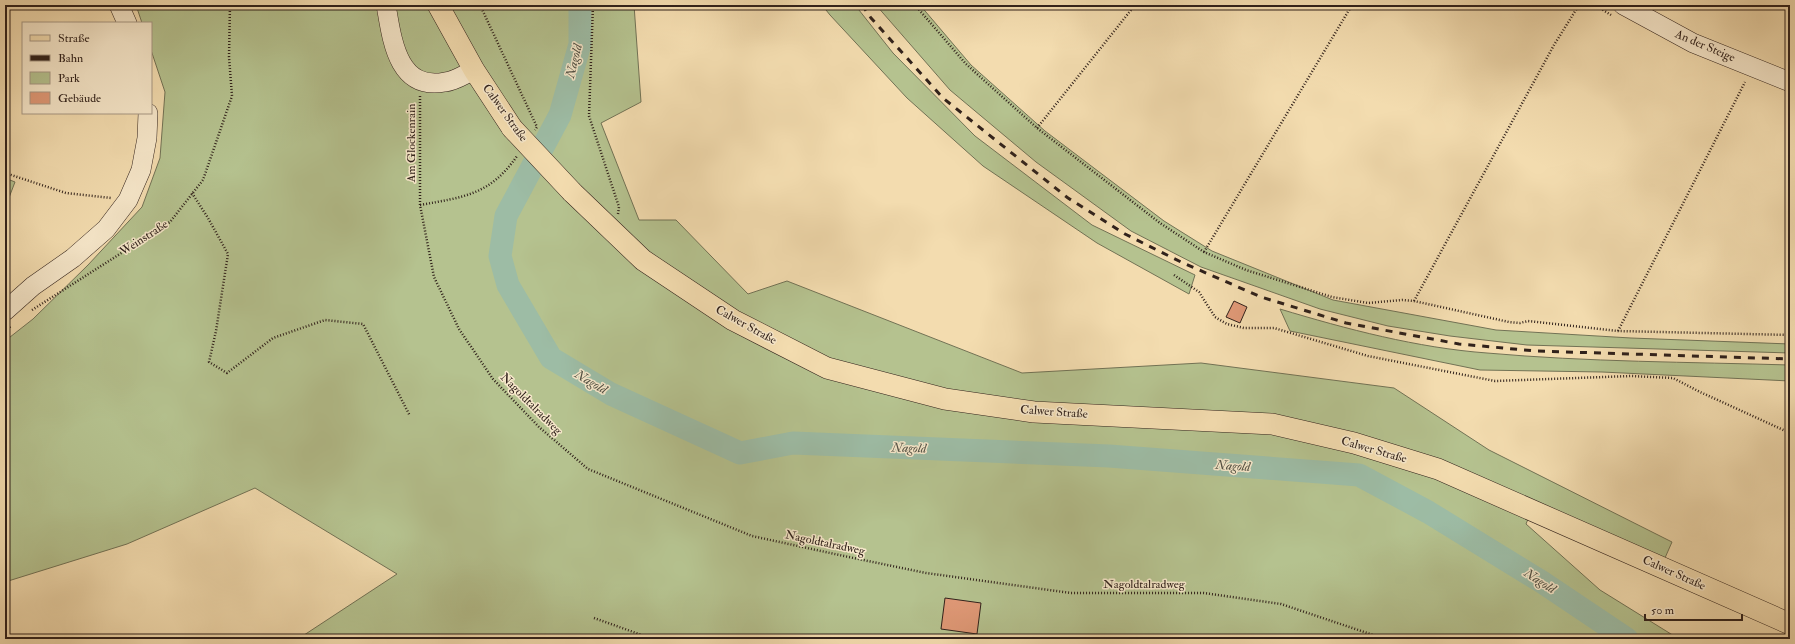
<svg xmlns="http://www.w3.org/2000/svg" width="1795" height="644" viewBox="0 0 1795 644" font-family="'IM FELL Double Pica',serif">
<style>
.green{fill:#b5c28f;stroke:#727255}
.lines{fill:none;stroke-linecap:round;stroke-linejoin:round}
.river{stroke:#9dbca5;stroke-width:23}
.building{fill:#e09977;stroke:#30211b}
.secondary-casing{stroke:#30211b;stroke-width:20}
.primary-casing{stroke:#30211b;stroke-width:22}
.path{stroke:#30211b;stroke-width:2.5;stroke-dasharray:1 2;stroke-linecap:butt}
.secondary{stroke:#f7e8cb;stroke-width:19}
.primary{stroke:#f3dcaf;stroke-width:21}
.rail{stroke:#30211b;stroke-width:3;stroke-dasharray:7 7;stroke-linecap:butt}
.primary-bridge-casing{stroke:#30211b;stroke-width:22;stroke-linecap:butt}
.primary-bridge{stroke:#f3dcaf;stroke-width:21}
.labels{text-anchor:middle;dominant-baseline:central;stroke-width:3;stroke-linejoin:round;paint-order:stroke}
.street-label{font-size:12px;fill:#30211b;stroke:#f7e8cb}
.water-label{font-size:13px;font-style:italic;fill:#515044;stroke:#f7e8cb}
</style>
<rect width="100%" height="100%" fill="#f3dcaf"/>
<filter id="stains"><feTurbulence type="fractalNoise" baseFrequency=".005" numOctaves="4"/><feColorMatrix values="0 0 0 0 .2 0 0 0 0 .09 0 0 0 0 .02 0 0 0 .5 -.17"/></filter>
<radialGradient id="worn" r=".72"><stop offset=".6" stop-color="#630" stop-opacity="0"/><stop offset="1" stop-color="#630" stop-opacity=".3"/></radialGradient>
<g class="green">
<polygon points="136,5 634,5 641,102 601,123 639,220 676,220 748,294 787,281 1022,373 1201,363 1394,388 1489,450 1672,542 1657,576 1528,519 1526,524 1600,590 1679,639 298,639 397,574 255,488 127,544 5,582 5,341 33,319 88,265 142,207 160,158 165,92 151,50 151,23 142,23"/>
<polygon points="822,5 855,5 893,53 975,136 1092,225 1195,275 1189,294 1097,243 983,166 907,98 830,15"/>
<polygon points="876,5 920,5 971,65 1045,131 1164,221 1212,251 1333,300 1496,330 1631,338 1790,344 1790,353 1527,345 1450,336 1388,326 1320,309 1201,267 1131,231 1036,162 950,90"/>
<polygon points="5,178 15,182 5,208"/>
<path d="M1280 309C1346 329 1418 348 1487 353 1588 362 1689 362 1790 365V381L1602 372 1480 370 1290 331Z"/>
</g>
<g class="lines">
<polyline class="river" points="580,5 580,44 560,115 506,216 500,256 508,285 551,358 611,394 740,453 793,443 1109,456 1359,475 1428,512 1542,582 1627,639"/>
</g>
<g class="building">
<polygon points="1234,301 1247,307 1240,323 1226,317"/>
<polygon points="945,598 981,603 977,634 941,629"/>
</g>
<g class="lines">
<defs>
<g id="secondary">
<polyline points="119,5 127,23"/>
<path d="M386 5C392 39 397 91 445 82 455 81 465 74 474 70"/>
<polyline points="1623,5 1693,43 1790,82"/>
<polyline points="5,311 33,286 73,258 106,229 128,200 141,170 147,138 148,113"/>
</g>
<g id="primary">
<polyline points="438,5 474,70 512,128"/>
<polyline points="572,192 643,260 733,320 827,368 945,399 1034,412 1272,424 1354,443 1438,469 1790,624"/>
</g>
</defs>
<use href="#secondary" class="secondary-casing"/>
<use href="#primary" class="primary-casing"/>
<g class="path">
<polyline points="480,5 537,127 535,130"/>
<polyline points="593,5 589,116 619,207 618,214"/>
<polyline points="915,5 966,64 1037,128 1160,223 1204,252 1246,270 1332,297 1368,303 1402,300 1414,301 1509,322 1520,323 1528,321 1618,331 1790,335"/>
<polyline points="1595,5 1611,15"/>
<polyline points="420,96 420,205 434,277 459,329 493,379 539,427 588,469 752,536 844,556 926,573 1071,593 1204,593 1281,604 1385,639"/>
<polyline points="1037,128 1135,5"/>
<polyline points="5,173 66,193 111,198"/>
<polyline points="192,193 208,218 228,254 216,331 209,362 227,373 273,338 325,320 363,324 410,416"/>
<path d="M420 205C464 197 490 195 517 156"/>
<polyline points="1204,252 1352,5"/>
<polyline points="1174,275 1199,292 1215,317 1227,324 1244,328 1274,328 1368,356 1495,381 1631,376 1673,378 1700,392 1790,433"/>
<polyline points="1414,301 1554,45 1579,5"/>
<polyline points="32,310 170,222 203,180 232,96 229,57 230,5"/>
<polyline points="5,331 11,326"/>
<polyline points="1618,331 1745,82"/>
<polyline points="594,618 653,639"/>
</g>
<use href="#secondary" class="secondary"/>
<use href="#primary" class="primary"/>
<polyline class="rail" points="862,5 871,18 943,98 1068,198 1125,234 1181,262 1261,297 1346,323 1459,344 1536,351 1790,359"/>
<defs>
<polyline id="primary-bridge" points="512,128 572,192"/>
</defs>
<use href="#primary-bridge" class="primary-bridge-casing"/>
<use href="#primary-bridge" class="primary-bridge"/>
</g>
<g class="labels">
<g class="street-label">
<text transform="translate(1705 46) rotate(23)">An der Steige</text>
<text transform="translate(505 113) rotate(54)">Calwer Straße</text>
<text transform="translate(411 143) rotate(-90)">Am Glockenrain</text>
<text transform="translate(144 238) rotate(-33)">Weinstraße</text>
<text transform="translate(746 325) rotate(29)">Calwer Straße</text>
<text transform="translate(531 404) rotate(45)">Nagoldtalradweg</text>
<text transform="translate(1054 412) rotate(4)">Calwer Straße</text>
<text transform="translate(1374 450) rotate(16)">Calwer Straße</text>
<text transform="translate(825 543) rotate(12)">Nagoldtalradweg</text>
<text transform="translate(1674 573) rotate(24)">Calwer Straße</text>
<text x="1144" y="584">Nagoldtalradweg</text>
</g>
<g class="water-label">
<text transform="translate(574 61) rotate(-76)">Nagold</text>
<text transform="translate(591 382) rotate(31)">Nagold</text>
<text transform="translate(909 448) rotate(2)">Nagold</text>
<text transform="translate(1233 466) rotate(4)">Nagold</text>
<text transform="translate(1540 581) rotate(33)">Nagold</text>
</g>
</g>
<rect width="1795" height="644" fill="none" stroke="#f3dcaf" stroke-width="20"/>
<rect x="6" y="6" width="1783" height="632" fill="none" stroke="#30211b" stroke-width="2"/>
<rect x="10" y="10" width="1775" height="624" fill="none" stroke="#30211b"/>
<rect x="22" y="22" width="130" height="92" fill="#f7e8cb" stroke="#a79885"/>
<rect x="30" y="35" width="20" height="6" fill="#f3dcaf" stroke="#a79885"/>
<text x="58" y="42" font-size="12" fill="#30211b">Straße</text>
<rect x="30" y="55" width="20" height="6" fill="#30211b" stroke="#a79885"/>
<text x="58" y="62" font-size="12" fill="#30211b">Bahn</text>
<rect x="30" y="72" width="20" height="12" fill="#b5c28f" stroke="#a79885"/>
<text x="58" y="82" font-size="12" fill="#30211b">Park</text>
<rect x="30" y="92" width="20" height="12" fill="#e09977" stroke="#a79885"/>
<text x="58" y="102" font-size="12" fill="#30211b">Gebäude</text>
<path d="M1645 614v6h97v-6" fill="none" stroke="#30211b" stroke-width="2"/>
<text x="1651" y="614" font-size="12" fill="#30211b" stroke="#f7e8cb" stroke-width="3" paint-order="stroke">50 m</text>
<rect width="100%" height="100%" filter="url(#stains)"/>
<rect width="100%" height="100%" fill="url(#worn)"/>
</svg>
